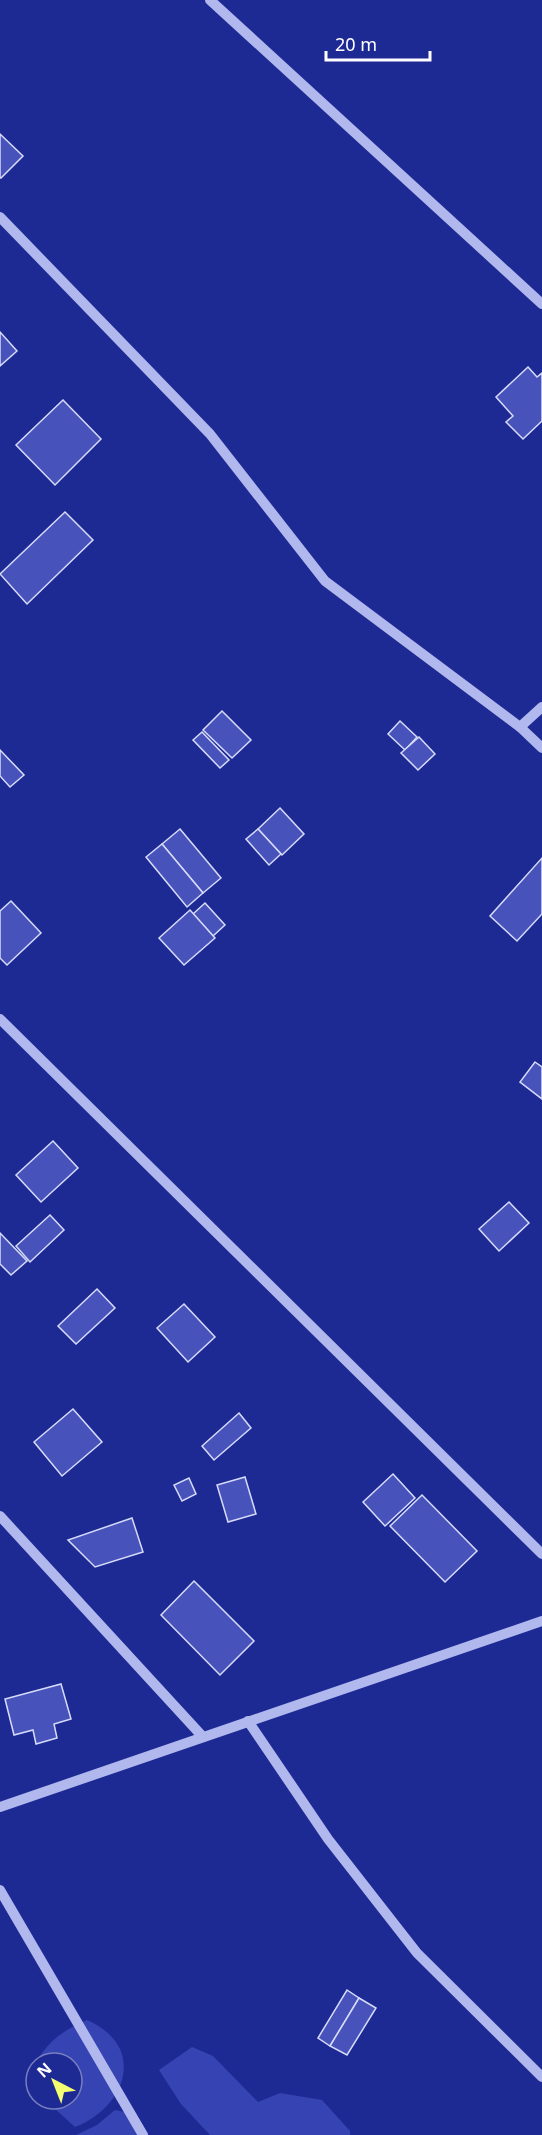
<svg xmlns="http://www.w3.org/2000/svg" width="542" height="2135" viewBox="0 0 542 2135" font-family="'Noto Sans',sans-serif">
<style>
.green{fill:#3643b2}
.building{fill:#4753ba;stroke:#d7dbfa;stroke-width:1.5}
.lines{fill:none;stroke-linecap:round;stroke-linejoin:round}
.minor{stroke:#b1b8ee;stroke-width:10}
</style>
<rect width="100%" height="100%" fill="#1e2a94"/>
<g class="green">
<path d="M87 2020C147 2046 127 2107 75 2127L44 2099H72V2063H36V2087L30 2080C38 2049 58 2032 87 2020Z"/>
<polygon points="192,2047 213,2056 258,2102 280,2093 322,2100 350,2131 350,2135 210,2135 181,2104 159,2070"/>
<polygon points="115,2110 134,2114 149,2135 76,2135 97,2125"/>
</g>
<g class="building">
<polygon points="0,134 23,156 1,178 0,178"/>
<polygon points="0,332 17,351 0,366"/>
<polygon points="528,367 537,377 542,373 542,421 523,439 506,422 513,416 496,397"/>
<polygon points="63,400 101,439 55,485 16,445"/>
<polygon points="65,512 93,540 27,604 0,574"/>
<polygon points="222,711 251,740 232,758 203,730"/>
<polygon points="400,721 417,737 405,750 388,734"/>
<polygon points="202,732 229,760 220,768 193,740"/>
<polygon points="419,737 435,754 418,770 401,753"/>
<polygon points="0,750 24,775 10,787 0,776"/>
<polygon points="280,808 304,834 282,855 258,829"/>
<polygon points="180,829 221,878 203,893 162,844"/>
<polygon points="258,829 281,854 269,865 246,839"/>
<polygon points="162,844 203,893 187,907 146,857"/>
<polygon points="542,858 542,914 517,941 490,916"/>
<polygon points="11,901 41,933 7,965 0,958 0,911"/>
<polygon points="205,903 225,925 213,936 193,914"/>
<polygon points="190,910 215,938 184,965 159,938"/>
<polygon points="535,1062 542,1067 542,1099 520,1082"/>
<polygon points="53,1141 78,1168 41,1202 16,1175"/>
<polygon points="509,1202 529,1223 499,1251 479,1229"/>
<polygon points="50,1215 64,1230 30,1262 16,1246"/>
<polygon points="0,1233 27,1261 11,1275 0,1264"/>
<polygon points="97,1289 115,1308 76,1344 58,1326"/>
<polygon points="184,1304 215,1337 188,1362 157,1328"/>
<polygon points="73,1409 102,1442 62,1476 34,1442"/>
<polygon points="239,1413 251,1428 214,1460 202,1446"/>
<polygon points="393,1474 415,1498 385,1526 363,1502"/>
<polygon points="245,1477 256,1514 228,1522 217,1485"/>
<polygon points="189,1478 196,1494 182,1501 174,1485"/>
<polygon points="422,1495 477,1551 445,1582 390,1526"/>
<polygon points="132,1518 143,1552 95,1567 68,1540"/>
<polygon points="194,1581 254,1641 220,1675 161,1615"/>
<polygon points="61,1684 71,1719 54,1724 57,1738 36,1744 33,1730 14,1735 5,1699"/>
<polygon points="347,1990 359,1998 330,2046 318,2038"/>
<polygon points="359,1998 376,2008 347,2055 330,2046"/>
</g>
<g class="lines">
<g class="minor">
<polyline points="210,0 542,304"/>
<polyline points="0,217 210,434 325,581 520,727 542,748"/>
<polyline points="520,727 542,707"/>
<polyline points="0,1019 542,1554"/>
<polyline points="0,1516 203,1737"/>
<polyline points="248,1721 328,1839 417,1953 542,2077"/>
<polyline points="0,1807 542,1621"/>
<polyline points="0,1890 143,2135"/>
</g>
</g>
<g transform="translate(54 2081) rotate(318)"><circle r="28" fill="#1e2a94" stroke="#787fbf" stroke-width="1.5"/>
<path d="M0-4.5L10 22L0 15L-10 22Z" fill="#f5fd71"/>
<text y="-9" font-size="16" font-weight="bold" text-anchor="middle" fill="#ffffff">N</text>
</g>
<path d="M326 51v9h104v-9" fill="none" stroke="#ffffff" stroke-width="3"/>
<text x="335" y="51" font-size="18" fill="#ffffff" stroke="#1e2a94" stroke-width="4.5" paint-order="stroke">20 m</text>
</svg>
